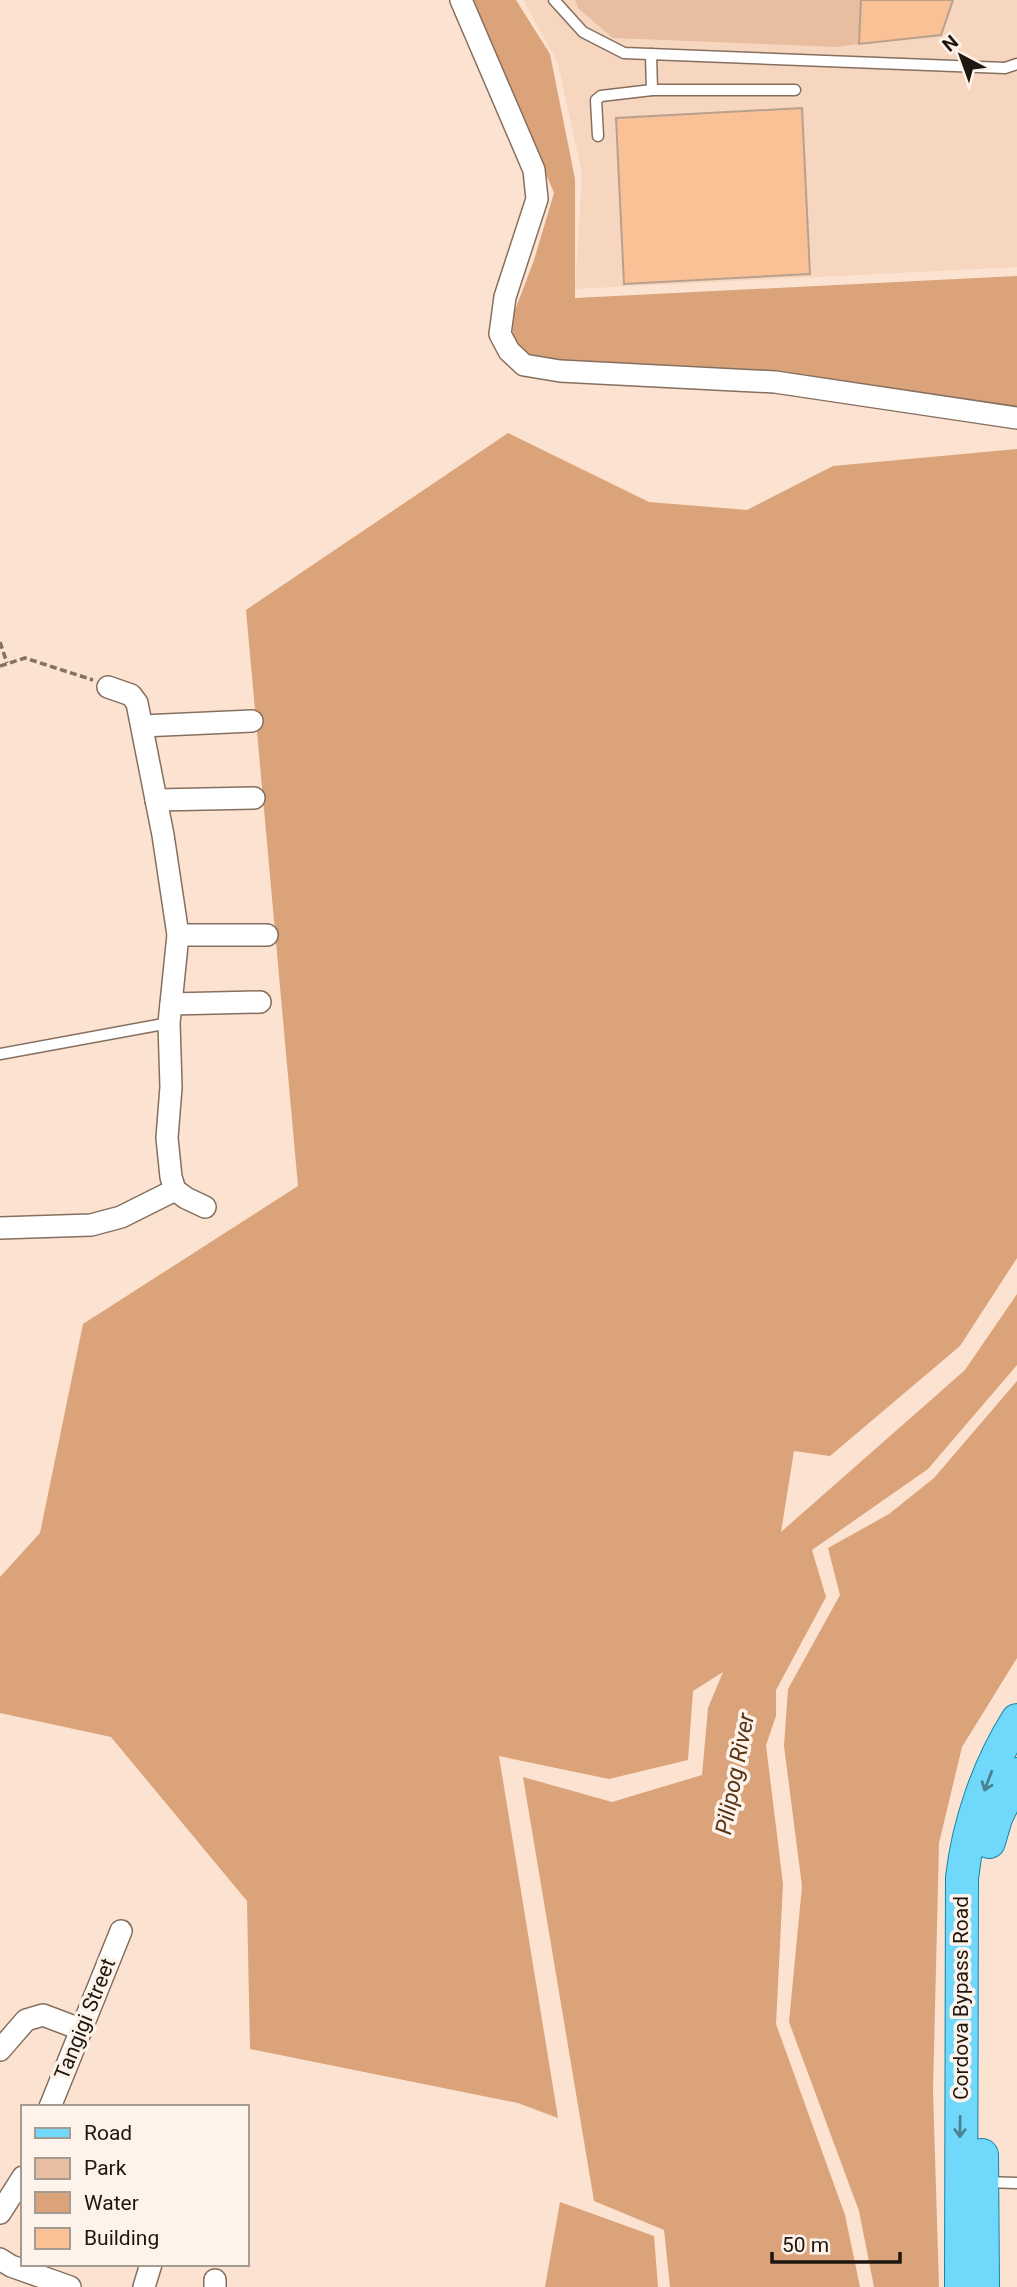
<svg xmlns="http://www.w3.org/2000/svg" width="1017" height="2287" viewBox="0 0 1017 2287" font-family="Roboto,sans-serif">
<style>
.built{fill:#f6d6bf}
.green{fill:#e9bea0}
.water{fill:#daa37a}
.building{fill:#fac197;stroke:#b8a08f;stroke-width:2}
.lines{fill:none;stroke-linecap:round;stroke-linejoin:round}
.lane-casing{stroke:#866f5f;stroke-width:13}
.street-casing{stroke:#866f5f;stroke-width:24}
.primary-casing{stroke:#1684a7;stroke-width:34}
.path{stroke:#837266;stroke-width:3.5;stroke-dasharray:7 3.5;stroke-linecap:butt}
.lane{stroke:#fff;stroke-width:10}
.street{stroke:#fff;stroke-width:21}
.primary{stroke:#70d9fb;stroke-width:32}
.oneway{stroke:#4c8191}
.labels{text-anchor:middle;dominant-baseline:central;stroke-width:7;stroke-linejoin:round;paint-order:stroke}
.street-label{font-size:21px;fill:#1f160f;stroke:#fdf3eb}
.water-label{font-size:23px;font-style:italic;fill:#593415;stroke:#fdf3eb}
</style>
<rect width="100%" height="100%" fill="#fce2d0"/>
<polygon class="built" points="523,0 1017,0 1017,267 575,289 582,174 558,63"/>
<polygon class="green" points="575,0 861,0 859,44 837,47 613,38 578,8"/>
<g class="water">
<polygon points="473,0 516,0 550,54 575,179 575,298 1017,276 1017,409 527,359 513,339 512,318 534,260 554,193"/>
<polygon points="508,433 649,502 747,510 833,466 1017,449 1017,1258 960,1346 830,1456 794,1451 781,1532 965,1370 1017,1294 1017,1365 928,1469 812,1550 826,1597 776,1690 776,1716 766,1745 783,1884 776,2024 845,2215 860,2287 670,2287 664,2230 594,2201 523,1777 612,1802 702,1775 708,1708 723,1672 693,1691 688,1760 609,1779 499,1756 558,2118 518,2103 250,2049 247,1901 111,1737 0,1713 0,1577 40,1533 83,1324 298,1186 246,610"/>
<polygon points="1017,1381 1017,1658 962,1747 939,1843 933,2091 939,2287 874,2287 859,2211 789,2022 802,1886 784,1746 788,1689 840,1595 828,1548 889,1514 934,1478"/>
<polygon points="560,2202 654,2236 658,2287 545,2287"/>
</g>
<g class="building">
<polygon points="861,0 953,0 941,35 859,44"/>
<polygon points="802,108 810,274 624,284 616,118"/>
</g>
<g class="lines">
<defs>
<g id="lane">
<polyline points="554,0 583,32 624,53 1005,68 1017,64"/>
<polyline points="651,54 652,90"/>
<polyline points="598,136 596,100 601,96 652,90 795,90"/>
<polyline points="0,1054 169,1023"/>
<polyline points="984,2182 1017,2183"/>
</g>
<g id="street">
<polyline points="461,0 534,170 537,199 505,297 500,334 509,351 524,365 560,371 775,382 1017,418"/>
<polyline points="108,687 131,695 137,703 163,835 178,935 169,1023 171,1087 167,1138 171,1177 175,1190 186,1198 205,1207"/>
<polyline points="142,726 252,721"/>
<polyline points="156,800 254,798"/>
<polyline points="178,935 267,935"/>
<polyline points="171,1004 260,1002"/>
<polyline points="0,1228 91,1225 121,1217 175,1190"/>
<polyline points="0,2050 26,2020 43,2015 80,2029"/>
<polyline points="50,2107 121,1931"/>
<polyline points="0,2213 23,2177"/>
<polyline points="0,2259 11,2266 70,2287"/>
<polyline points="144,2287 151,2264"/>
<polyline points="215,2287 215,2280"/>
</g>
<g id="primary">
<polyline points="989,1842 996,1818 1017,1774"/>
<polyline points="982,2155 983,2287"/>
<path d="M961 2287 962 1878C968 1824 988 1766 1017 1720"/>
</g>
</defs>
<use href="#lane" class="lane-casing"/>
<use href="#street" class="street-casing"/>
<use href="#primary" class="primary-casing"/>
<g class="path">
<polyline points="0,642 7,663"/>
<polyline points="0,666 25,658 93,680"/>
</g>
<use href="#lane" class="lane"/>
<use href="#street" class="street"/>
<use href="#primary" class="primary"/>
</g>
<defs><path id="oneway-shaft" d="M-6 0H5M1.5-3L5.5 0L1.5 3" fill="none" stroke-width="1.6" stroke-linecap="round" stroke-linejoin="round" transform="scale(1.75)"/></defs>
<g class="oneway">
<use href="#oneway-shaft" transform="translate(988 1781) rotate(111)"/>
<use href="#oneway-shaft" transform="translate(960 2127) rotate(91)"/>
</g>
<g class="labels">
<g class="street-label">
<text transform="translate(961 1998) rotate(-90)">Cordova Bypass Road</text>
<text transform="translate(85 2019) rotate(-68)">Tangigi Street</text>
</g>
<g class="water-label">
<text transform="translate(735 1774) rotate(-79)">Pilipog River</text>
</g>
</g>
<rect x="21" y="2105" width="228" height="161" fill="#fdf3eb" stroke="#a49b93" stroke-width="2"/>
<rect x="35" y="2128" width="35" height="10" fill="#70d9fb" stroke="#a49b93" stroke-width="2"/>
<text x="84" y="2140" font-size="21" fill="#1f160f">Road</text>
<rect x="35" y="2158" width="35" height="21" fill="#e9bea0" stroke="#a49b93" stroke-width="2"/>
<text x="84" y="2175" font-size="21" fill="#1f160f">Park</text>
<rect x="35" y="2192" width="35" height="21" fill="#daa37a" stroke="#a49b93" stroke-width="2"/>
<text x="84" y="2210" font-size="21" fill="#1f160f">Water</text>
<rect x="35" y="2228" width="35" height="21" fill="#fac197" stroke="#a49b93" stroke-width="2"/>
<text x="84" y="2245" font-size="21" fill="#1f160f">Building</text>
<g transform="translate(961 56) rotate(319)" stroke="#fdf3eb" stroke-width="5" paint-order="stroke">
<path d="M0-5L12 26L0 18L-12 26Z" fill="#1f160f"/>
<text y="-10" font-size="19" font-weight="bold" text-anchor="middle" fill="#1f160f">N</text>
</g>
<path d="M772 2252v10h128v-10" fill="none" stroke="#1f160f" stroke-width="3.5"/>
<text x="782" y="2252" font-size="21" fill="#1f160f" stroke="#fdf3eb" stroke-width="5" paint-order="stroke">50 m</text>
</svg>
